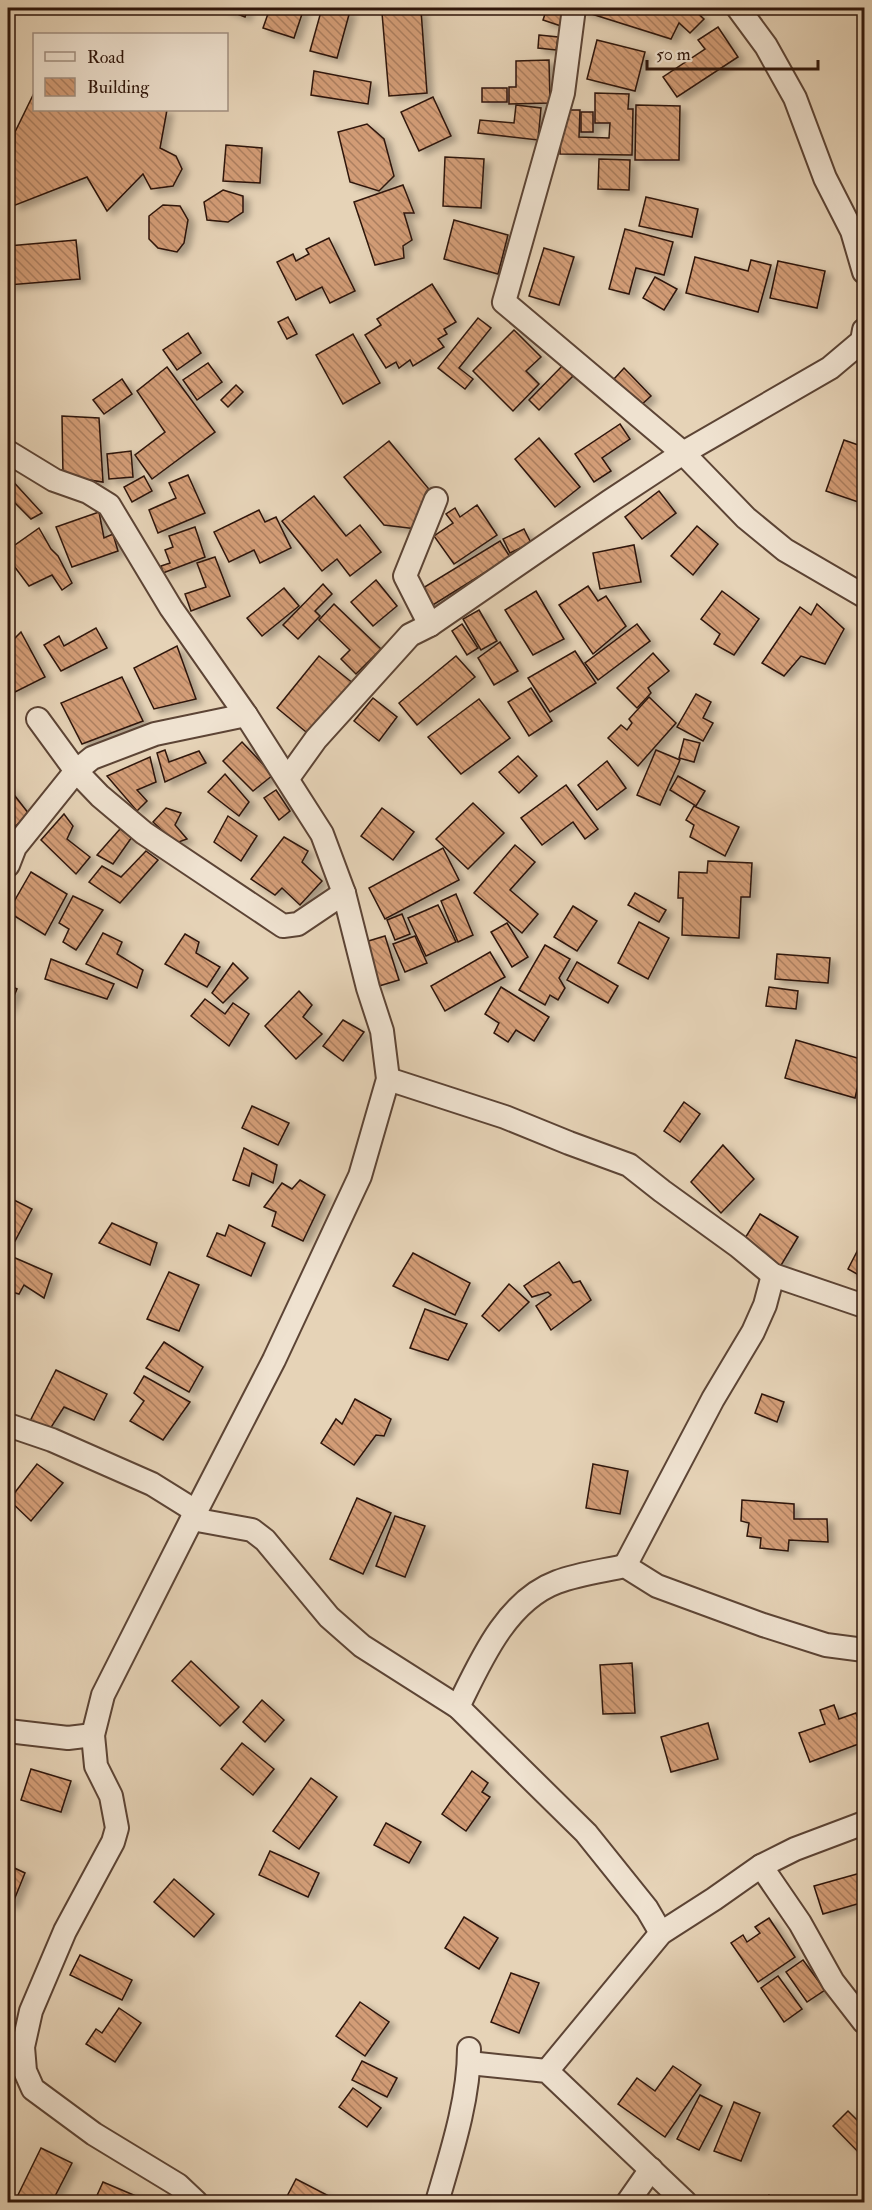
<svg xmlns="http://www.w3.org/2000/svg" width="872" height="2210" viewBox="0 0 872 2210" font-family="'IM FELL Double Pica',serif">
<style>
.building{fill:url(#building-back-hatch);stroke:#2e150a;stroke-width:1.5;filter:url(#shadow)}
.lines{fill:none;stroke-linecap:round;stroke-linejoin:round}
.street-casing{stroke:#5c4435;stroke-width:26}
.street{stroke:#efe2d0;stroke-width:22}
</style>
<defs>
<pattern id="building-back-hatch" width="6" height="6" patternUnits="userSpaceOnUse" patternTransform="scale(1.5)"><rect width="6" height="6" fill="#d39d77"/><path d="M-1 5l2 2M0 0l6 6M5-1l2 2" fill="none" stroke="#ac7f60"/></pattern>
<filter id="shadow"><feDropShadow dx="6" dy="4" stdDeviation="3" flood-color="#0004"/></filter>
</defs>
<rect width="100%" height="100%" fill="#e6d3b7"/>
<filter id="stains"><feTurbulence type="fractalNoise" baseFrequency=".00333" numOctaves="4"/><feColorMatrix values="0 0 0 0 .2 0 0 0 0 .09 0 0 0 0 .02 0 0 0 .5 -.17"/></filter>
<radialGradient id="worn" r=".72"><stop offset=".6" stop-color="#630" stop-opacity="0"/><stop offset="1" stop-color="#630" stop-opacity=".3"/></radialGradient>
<g class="building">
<polygon points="222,8 248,8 245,17"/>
<polygon points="270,8 304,8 294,38 263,28"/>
<polygon points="322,8 336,8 350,11 337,58 310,51"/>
<polygon points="547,8 566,8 561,26 543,20"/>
<polygon points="583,8 692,8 704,19 690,33 679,23 671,39 582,11"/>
<polygon points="421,10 427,93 389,96 382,13"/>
<polygon points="718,27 738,57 677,97 663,77 705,49 698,40"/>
<polygon points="539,35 558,37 556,50 538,48"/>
<polygon points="597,40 645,52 635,91 587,79"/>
<polygon points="549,60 550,103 509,104 509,87 516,87 516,61"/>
<polygon points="314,71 371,82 368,104 311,95"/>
<rect x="482" y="88" width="25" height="14"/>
<polygon points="34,93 34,110 167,110 160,148 176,156 182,169 173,186 151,189 143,174 107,211 87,177 13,206 15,132"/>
<polygon points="595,93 629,94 628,109 633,109 632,155 560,154 561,110 580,110 579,137 609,138 610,123 595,123"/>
<polygon points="433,97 451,136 419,151 401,112"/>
<polygon points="516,105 541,108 538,140 478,133 480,120 514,123"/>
<polygon points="636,105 680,106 679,160 635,160"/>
<rect x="581" y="112" width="12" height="20"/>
<polygon points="367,124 384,139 394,176 379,191 350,182 338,132"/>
<polygon points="226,145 262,148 260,183 223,181"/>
<polygon points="445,157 484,159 481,208 443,206"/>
<polygon points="599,159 630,160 629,190 598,189"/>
<polygon points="403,185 414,213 404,213 412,240 403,246 404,258 375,265 354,202"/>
<polygon points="223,190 243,196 243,212 228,222 207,220 204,202"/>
<polygon points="646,197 698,209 692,237 639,226"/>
<polygon points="163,205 180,206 188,220 184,243 177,252 158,248 149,239 149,216"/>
<polygon points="454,220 508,235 498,274 444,259"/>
<polygon points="625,229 673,242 664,275 636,268 629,294 609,289"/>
<polygon points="329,238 355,291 330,303 322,287 296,300 277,262 293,254 296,261 309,254 306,249"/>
<polygon points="76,240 80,279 8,285 8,246"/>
<polygon points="544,248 574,257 559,305 529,296"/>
<polygon points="695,257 748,271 751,260 771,265 758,312 686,293"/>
<polygon points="778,261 825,271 817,308 770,298"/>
<polygon points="655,277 677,289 664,310 643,298"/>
<polygon points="432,284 456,322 444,329 447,334 438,339 444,347 413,366 410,360 399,368 396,362 386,368 365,335 381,325 377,319"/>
<polygon points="288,317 297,334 287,339 278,322"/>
<polygon points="478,318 491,328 459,368 473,379 465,389 438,368"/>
<polygon points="514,330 541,357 526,371 539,384 513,411 473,371"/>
<polygon points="188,333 201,353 177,370 163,350"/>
<polygon points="353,334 380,383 343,404 316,355"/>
<polygon points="208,363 222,382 197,400 183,380"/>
<polygon points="563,365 573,376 539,410 529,400"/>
<polygon points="167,367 215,432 152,479 135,455 165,432 137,391"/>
<polygon points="624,368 651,396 640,406 614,379"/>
<polygon points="122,379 132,394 104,414 93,400"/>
<polygon points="236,385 243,392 228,407 221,400"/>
<polygon points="62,416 99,418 103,482 63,476"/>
<polygon points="620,424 630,439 602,458 611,471 594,482 575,454"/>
<polygon points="539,438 580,487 555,507 515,459"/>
<polygon points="844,440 864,447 864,504 826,491"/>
<polygon points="389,441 433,494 417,529 384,525 344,477"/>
<polygon points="131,451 133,477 109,479 107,454"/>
<polygon points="188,475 205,513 158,533 149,510 176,498 169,483"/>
<polygon points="8,476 42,513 31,519 8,496"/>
<polygon points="144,476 152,491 132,502 124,487"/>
<polygon points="659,491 676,513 642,539 625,517"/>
<polygon points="314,496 346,536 360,525 381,552 350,576 337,559 322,571 282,521"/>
<polygon points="477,505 497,535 454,564 434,536 453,523 446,514 455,508 460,517"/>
<polygon points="259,510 265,522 276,517 291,548 260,563 254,550 229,562 214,532"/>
<polygon points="99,512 104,538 113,534 118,551 72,567 56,527"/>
<polygon points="697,526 718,544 693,575 671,556"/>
<polygon points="195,527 205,557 163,573 161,566 170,563 165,550 173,547 169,536"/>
<polygon points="39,528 51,549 58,556 72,583 62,590 52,575 29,586 8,558 8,550"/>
<polygon points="524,529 531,543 510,553 503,539"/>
<polygon points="500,541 510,557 428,608 418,591"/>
<polygon points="634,545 641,582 600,589 593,553"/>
<polygon points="215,557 230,596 191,611 185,594 206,587 197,563"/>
<polygon points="376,580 397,606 373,626 351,602"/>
<polygon points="323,584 332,594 315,611 320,616 298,639 283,625"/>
<polygon points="588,586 598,601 606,596 626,626 593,654 559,605"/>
<polygon points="284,588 299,606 262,636 247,618"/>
<polygon points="536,591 564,639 533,655 505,610"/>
<polygon points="722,591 759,619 734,655 714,644 720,634 701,619"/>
<polygon points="334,604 381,649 356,674 341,659 350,650 319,620"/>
<polygon points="817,604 844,629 825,664 801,656 784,676 762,663 800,607 811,615"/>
<polygon points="479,610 497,641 481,650 463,619"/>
<polygon points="462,624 478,648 467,655 452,631"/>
<polygon points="637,624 650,641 598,680 585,663"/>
<polygon points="96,628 107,648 61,671 44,645 59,636 64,646"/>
<polygon points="21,632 45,677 13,693 8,685 8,645"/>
<polygon points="500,642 518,671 494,685 478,658"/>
<polygon points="177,646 196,699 154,709 134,668"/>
<polygon points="575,651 596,683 550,712 528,678"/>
<polygon points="653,653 669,671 648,688 651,693 637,708 617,688"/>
<polygon points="319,656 354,684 311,736 277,708"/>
<polygon points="456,656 475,677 417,725 399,703"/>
<polygon points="122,677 143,721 82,744 61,703"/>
<polygon points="531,688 552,721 529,736 508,702"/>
<polygon points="696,694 711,702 703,718 713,723 703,741 677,727"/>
<polygon points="649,697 676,723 638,766 608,738 621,725 627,730 632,723 629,719"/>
<polygon points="373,698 397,717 379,741 354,721"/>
<polygon points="479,699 510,738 461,774 428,737"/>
<polygon points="684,739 700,743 694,762 679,758"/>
<polygon points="242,742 273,775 253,791 223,761"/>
<polygon points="165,750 169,762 199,751 206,763 165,782 157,753"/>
<polygon points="656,750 680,760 660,805 637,795"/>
<polygon points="518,756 537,776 519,793 499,772"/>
<polygon points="150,757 156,782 137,790 147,801 137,811 107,776"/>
<polygon points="607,761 626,788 597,810 578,785"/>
<polygon points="225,774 249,802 239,816 208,792"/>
<polygon points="678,776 705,791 696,806 670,790"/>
<polygon points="566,785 598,829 585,839 573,822 542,845 521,818"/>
<polygon points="8,787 29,814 8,833"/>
<polygon points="276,790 290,811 279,820 264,798"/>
<polygon points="473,803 504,833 468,869 436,839"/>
<polygon points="694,806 739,827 725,856 690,837 694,825 686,820"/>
<polygon points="166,808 181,813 175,825 187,839 176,843 153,822"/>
<polygon points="382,808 414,832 393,860 361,836"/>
<polygon points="64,814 73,826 67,839 90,857 76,874 41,840"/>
<polygon points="228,816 257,836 241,861 214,842"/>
<polygon points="120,829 132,837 113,864 97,855"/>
<polygon points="284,837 308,851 302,862 322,881 300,905 282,888 275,895 251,879"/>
<polygon points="515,845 535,862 510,890 538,914 522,933 474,893"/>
<polygon points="443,848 459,880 385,919 369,888"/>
<polygon points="146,851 158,860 120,903 89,882 102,866 121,877"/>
<polygon points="708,861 752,863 750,897 741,897 739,938 682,935 683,898 678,898 679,872 707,873"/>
<polygon points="31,872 67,894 45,935 8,912"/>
<polygon points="635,893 666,910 659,922 628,905"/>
<polygon points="456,894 473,935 458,942 441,901"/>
<polygon points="73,896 103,910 76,950 63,942 69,929 59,923"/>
<polygon points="438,905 456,942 426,956 408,918"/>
<polygon points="573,906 597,921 577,951 554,937"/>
<polygon points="402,914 410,934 395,940 387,920"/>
<polygon points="639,922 669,938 648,979 618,963"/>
<polygon points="507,923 528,957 512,967 491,932"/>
<polygon points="103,933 122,942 117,954 143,970 137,988 86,964"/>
<polygon points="185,934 199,942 196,953 220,967 207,987 165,964"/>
<polygon points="385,936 399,980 379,986 365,942"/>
<polygon points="415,936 427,963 405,972 393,944"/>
<polygon points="545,945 570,959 559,978 565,988 558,1000 550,995 545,1005 519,990"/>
<polygon points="490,952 505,977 445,1011 431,986"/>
<polygon points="777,954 830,958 828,983 775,979"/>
<polygon points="51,959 114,984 107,999 45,979"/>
<polygon points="577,962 618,986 608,1003 567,980"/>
<polygon points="233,963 248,978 223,1003 212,993"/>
<polygon points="8,985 17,989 8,1010"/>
<polygon points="501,987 549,1017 534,1041 516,1030 508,1042 494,1033 499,1023 485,1014"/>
<polygon points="769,987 798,991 796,1009 766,1006"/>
<polygon points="299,991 312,1005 303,1017 322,1034 296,1059 265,1026"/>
<polygon points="205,999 225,1014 233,1003 249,1014 229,1046 191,1016"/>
<polygon points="343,1020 364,1032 343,1061 323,1046"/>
<polygon points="796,1040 864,1060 855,1098 785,1078"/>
<polygon points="684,1102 700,1114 680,1142 664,1131"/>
<polygon points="252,1106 289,1123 278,1145 242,1128"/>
<polygon points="723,1145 754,1179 721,1213 691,1182"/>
<polygon points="244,1148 277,1165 273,1183 252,1173 249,1186 233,1180"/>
<polygon points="300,1180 325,1195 303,1241 272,1226 276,1212 264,1207 282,1183 292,1189"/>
<polygon points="8,1197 32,1209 15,1241 8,1238"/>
<polygon points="760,1214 798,1237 780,1267 742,1243"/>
<polygon points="112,1223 157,1243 150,1265 99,1243"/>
<polygon points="229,1225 265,1243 251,1276 207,1256 217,1233 225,1236"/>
<polygon points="864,1238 864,1278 848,1269"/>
<polygon points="413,1253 470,1283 455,1315 393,1286"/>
<polygon points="13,1257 52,1274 44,1298 24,1285 19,1294 8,1291 8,1269"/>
<polygon points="559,1262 573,1283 580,1281 591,1300 551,1330 536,1306 551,1295 548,1292 532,1297 524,1286"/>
<polygon points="169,1272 199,1285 179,1331 147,1319"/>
<polygon points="509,1284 529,1302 499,1331 482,1316"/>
<polygon points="425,1309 467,1324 448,1360 410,1348"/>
<polygon points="164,1342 203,1367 189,1392 146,1368"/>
<polygon points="56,1370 107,1394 94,1420 64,1407 50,1429 29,1423"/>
<polygon points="144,1376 190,1402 163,1440 130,1421 144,1401 134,1393"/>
<polygon points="762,1394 784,1402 777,1422 755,1413"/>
<polygon points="355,1399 391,1419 384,1436 376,1435 354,1465 321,1443 336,1419 342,1424"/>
<polygon points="37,1464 63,1483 31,1521 9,1500"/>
<polygon points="593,1464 628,1471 620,1514 586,1508"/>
<polygon points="357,1498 391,1513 363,1574 330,1559"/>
<polygon points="742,1500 794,1504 794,1519 827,1519 828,1542 789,1540 788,1551 760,1548 761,1538 747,1536 749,1523 741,1521"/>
<polygon points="395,1516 425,1526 405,1577 376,1566"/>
<polygon points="191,1661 239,1707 220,1726 172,1681"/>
<polygon points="632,1663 635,1713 603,1714 600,1665"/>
<polygon points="262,1700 284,1720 265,1742 243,1722"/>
<polygon points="834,1705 839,1719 856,1713 864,1736 864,1742 810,1762 799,1733 825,1724 820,1710"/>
<polygon points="708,1723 718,1759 671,1772 661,1737"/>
<polygon points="242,1743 274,1769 253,1795 221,1769"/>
<polygon points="31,1769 71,1781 61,1812 21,1800"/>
<polygon points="472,1771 488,1783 482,1792 490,1797 466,1831 442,1814"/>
<polygon points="311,1778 337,1797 299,1849 273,1831"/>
<polygon points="386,1823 421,1842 409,1863 374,1845"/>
<polygon points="270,1851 319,1873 308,1897 259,1875"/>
<polygon points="8,1865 25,1873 12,1905 8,1903"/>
<polygon points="864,1872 864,1902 823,1914 814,1886"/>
<polygon points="174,1879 214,1914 194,1937 154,1902"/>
<polygon points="464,1917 498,1938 479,1969 445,1948"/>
<polygon points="769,1918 795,1957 758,1982 731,1943 743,1935 747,1942 760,1933 755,1927"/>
<polygon points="80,1955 132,1980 122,2000 70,1975"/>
<polygon points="803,1960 825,1990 807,2002 786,1972"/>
<polygon points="511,1973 539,1983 519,2033 491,2022"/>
<polygon points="778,1976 802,2009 784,2022 761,1988"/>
<polygon points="360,2002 389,2022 365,2056 336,2036"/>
<polygon points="119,2008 141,2023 115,2062 86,2044 96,2029 102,2033"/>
<polygon points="362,2061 397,2078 387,2097 352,2080"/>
<polygon points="673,2066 701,2085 665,2137 618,2104 637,2078 655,2091"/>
<polygon points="353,2088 381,2108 367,2127 339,2107"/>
<polygon points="700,2095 722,2106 699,2150 677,2139"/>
<polygon points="734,2102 760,2113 741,2161 714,2151"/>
<polygon points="848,2111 864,2127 864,2158 833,2126"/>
<polygon points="41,2148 72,2163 52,2202 24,2202 16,2199"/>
<polygon points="296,2179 327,2195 323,2202 284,2202"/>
<polygon points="103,2182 150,2202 94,2202"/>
<polygon points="769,2195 778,2202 763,2202"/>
</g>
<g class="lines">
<defs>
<g id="street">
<polyline points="574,8 563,93 504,302 683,453 746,518 785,550 864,596"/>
<polyline points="738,8 766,46 795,98 825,178 852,231 864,272"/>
<polyline points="8,452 54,480 88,492 109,505 171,608 246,715 322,834 344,893 368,988 382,1031 388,1079 360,1176 274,1360 192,1519 103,1695 93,1735 96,1766 111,1796 117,1828 113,1842 65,1931 31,2011 23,2047 25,2071 33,2089 94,2134 178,2185 196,2202"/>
<polyline points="430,625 405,576 436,499"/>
<polyline points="38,719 76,771 100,796 144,833 283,926 298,924 344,893"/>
<polyline points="288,778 316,739 410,635 430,625 610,501 683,453 830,368 862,341 864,330"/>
<polyline points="8,865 15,847 76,771 92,758 155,734 246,715"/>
<polyline points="388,1079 505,1117 569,1143 629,1165 662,1191 738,1246 773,1275 864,1306"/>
<polyline points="8,1425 52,1440 152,1484 197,1512"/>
<polyline points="192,1519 252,1530 265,1540 329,1617 362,1646 458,1707 586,1833 647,1909 661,1933"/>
<polyline points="625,1566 713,1399 753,1332 765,1305 773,1275"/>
<path d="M458 1707C480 1662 506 1601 557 1582 578 1574 602 1571 625 1566L657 1586 763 1625 826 1645 864 1650"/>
<polyline points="8,1731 68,1738 93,1735"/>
<polyline points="761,1866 800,1923 833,1982 864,2022"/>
<polyline points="469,2063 547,2071 685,2202"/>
<polyline points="547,2071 661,1933 714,1899 761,1866 795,1849 864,1823"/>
<path d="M437 2202C451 2154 469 2100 469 2049"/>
<polyline points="628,2202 651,2169"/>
</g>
</defs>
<use href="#street" class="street-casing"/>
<use href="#street" class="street"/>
</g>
<rect width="872" height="2210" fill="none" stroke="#e6d3b7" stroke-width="30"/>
<rect x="9" y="9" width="854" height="2192" fill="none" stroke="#2e150a" stroke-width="3"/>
<rect x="15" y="15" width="842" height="2180" fill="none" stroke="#2e150a" stroke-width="1.5"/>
<rect x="33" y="33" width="195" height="78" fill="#efe2d0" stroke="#a29081" stroke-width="1.5"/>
<rect x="45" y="52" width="30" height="9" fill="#efe2d0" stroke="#a29081" stroke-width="1.5"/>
<text x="87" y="63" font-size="18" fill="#2e150a">Road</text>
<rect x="45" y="78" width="30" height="18" fill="url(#building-back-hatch)" stroke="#a29081" stroke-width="1.5"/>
<text x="87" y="93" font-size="18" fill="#2e150a">Building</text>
<path d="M647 60v9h171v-9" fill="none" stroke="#2e150a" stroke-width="3"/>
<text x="656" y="60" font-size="18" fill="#2e150a" stroke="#efe2d0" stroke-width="4.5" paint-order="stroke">50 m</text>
<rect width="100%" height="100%" filter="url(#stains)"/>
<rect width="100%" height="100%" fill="url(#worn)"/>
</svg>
